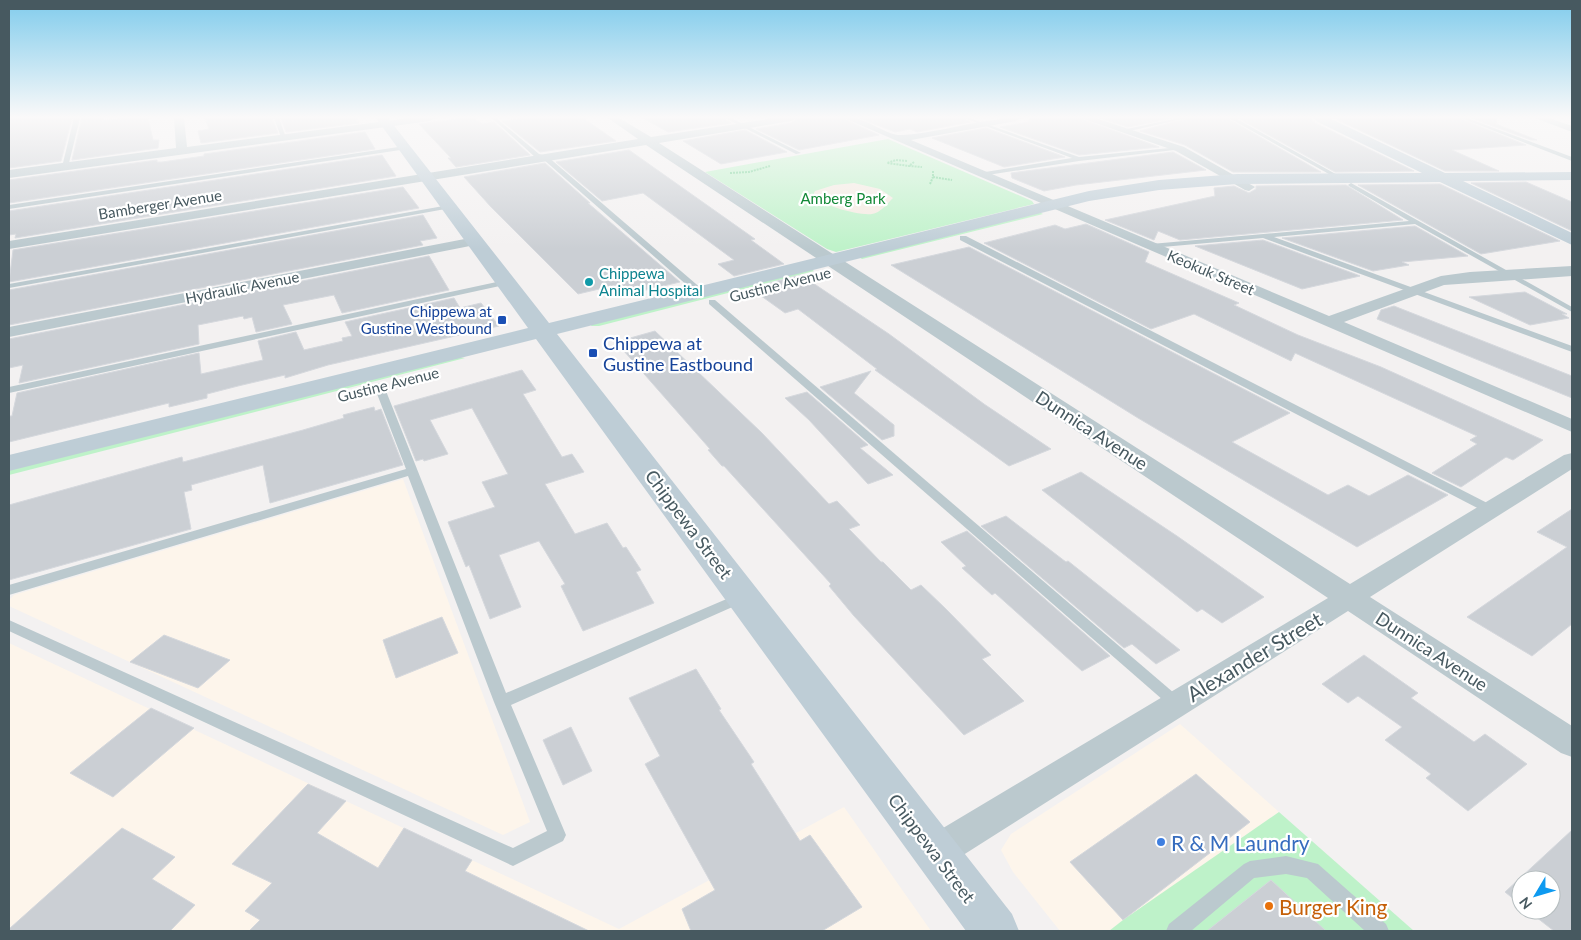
<svg xmlns="http://www.w3.org/2000/svg" width="1581" height="940" viewBox="0 0 1581 940" font-family="Lato,sans-serif">
<style>
.commercial{fill:#fdf5eb}
.green{fill:#bef2c9}
.sand{fill:#f5ebe2}
.building{fill:#cbcfd4;stroke:#d5d8dd}
.lines{fill:none;stroke-linecap:round;stroke-linejoin:round}
.path{stroke:#73d393;stroke-width:2;stroke-dasharray:2 1;stroke-linecap:butt}
.lane{fill:#bbc9ce;fill-rule:evenodd}
.street{fill:#bbc9ce;fill-rule:evenodd}
.secondary{fill:#becdd6;fill-rule:evenodd}
.culture-dot{fill:#0f9aa8;stroke:#fff;stroke-width:2}
.transit-dot{fill:#1a4fb4;stroke:#fff;stroke-width:2}
.shop-dot{fill:#3f7fe0;stroke:#fff;stroke-width:2}
.food-dot{fill:#e8710a;stroke:#fff;stroke-width:2}
.labels{text-anchor:middle;dominant-baseline:central;stroke-width:4.5;stroke-linejoin:round;paint-order:stroke}
.far-park-label{font-size:15px;fill:#128837;stroke:#fff}
.far-street-label{font-size:15px;fill:#475960;stroke:#fff}
.far-culture-label{font-size:15px;fill:#0d838f;stroke:#fff;text-anchor:start}
.far-transit-label{font-size:15px;fill:#164399;stroke:#fff;text-anchor:end}
.transit-label{font-size:18px;fill:#164399;stroke:#fff;text-anchor:start}
.street-label{font-size:18px;fill:#475960;stroke:#fff}
.near-street-label{font-size:21px;fill:#475960;stroke:#fff}
.near-shop-label{font-size:21px;fill:#366cbe;stroke:#fff;text-anchor:start}
.near-food-label{font-size:21px;fill:#c56008;stroke:#fff;text-anchor:start}
</style>
<rect width="100%" height="100%" fill="#f3f1f1"/>
<g class="commercial">
<polygon points="403,479 530,822 503,835 9,606 9,600 14,595"/>
<polygon points="9,643 619,929 844,807 931,931 9,931"/>
<polygon points="1180,724 1279,812 1109,931 1060,931 1013,872 1001,850 1011,834"/>
</g>
<g class="green">
<polygon points="888,139 1032,201 1034,204 836,252 827,249 705,172"/>
<polygon points="1037,211 1043,214 862,259 857,256"/>
<polygon points="810,268 814,271 599,326 591,326 592,324"/>
<polygon points="459,357 465,358 9,475 9,469"/>
<polygon points="1279,812 1414,931 1109,931 1123,920"/>
</g>
<path class="sand" d="M854 183 880 189 893 198C887 204 880 213 872 214 859 216 820 205 813 195L815 191 834 185Z"/>
<g class="building">
<polygon points="9,118 72,118 61,161 9,168"/>
<polygon points="82,118 103,118 104,120 148,118 153,140 159,140 158,148 72,160"/>
<polygon points="205,118 272,118 278,133 201,143 198,131 209,129"/>
<polygon points="281,118 356,118 359,123 286,132"/>
<polygon points="465,118 474,118 482,124 494,122 530,155 456,167 448,158 451,158 419,124"/>
<polygon points="528,118 583,118 616,141 540,152 502,121"/>
<polygon points="643,118 723,118 731,123 668,132"/>
<polygon points="798,118 842,118 879,135 799,150 756,129 791,123"/>
<polygon points="859,118 962,118 970,122 917,132 910,129 895,132"/>
<polygon points="1030,118 1079,118 1159,147 1079,155 1000,127 1029,122"/>
<polygon points="1100,118 1172,118 1128,127"/>
<polygon points="1189,118 1227,118 1321,172 1233,172 1185,145 1140,131"/>
<polygon points="1238,118 1312,119 1315,123 1414,171 1335,172"/>
<polygon points="1334,118 1459,118 1526,145 1452,150 1499,171 1445,171"/>
<polygon points="1471,118 1497,118 1496,124 1537,140 1531,140"/>
<polygon points="986,128 1065,157 1004,167 932,138"/>
<polygon points="745,130 787,152 721,164 683,141"/>
<polygon points="365,132 375,149 9,203 9,180 157,160 157,162 162,162 204,156 204,154"/>
<polygon points="629,150 755,239 751,240 784,264 734,276 718,264 734,260 643,193 602,201 556,162"/>
<polygon points="1173,152 1206,170 1076,185 1044,191 1012,178 1011,173"/>
<polygon points="382,155 396,176 15,238 16,234 9,235 9,211"/>
<polygon points="545,163 590,203 588,203 680,282 625,295 616,285 578,294 491,207 464,177"/>
<polygon points="1526,182 1572,202 1572,231 1471,183"/>
<polygon points="1440,184 1560,241 1481,254 1358,185"/>
<polygon points="1346,185 1403,220 1180,240 1158,231 1154,240 1105,220 1215,196 1214,188 1234,186 1249,193 1256,189 1256,186"/>
<polygon points="403,187 419,208 9,282 13,250"/>
<polygon points="423,215 437,238 420,241 423,245 9,325 9,290"/>
<polygon points="1086,224 1149,252 1145,262 1239,303 1234,305 1298,335 1381,367 1543,440 1513,460 1506,457 1461,487 1432,473 1477,444 1470,440 1477,436 1295,353 1291,361 1194,314 1151,329 984,243 1055,225 1065,229"/>
<polygon points="1415,226 1468,256 1402,262 1409,265 1373,271 1282,238"/>
<polygon points="1263,240 1355,274 1360,276 1302,289 1195,246"/>
<polygon points="969,247 1290,413 1232,442 1328,495 1348,485 1369,496 1408,475 1448,495 1357,547 1138,418 891,265"/>
<polygon points="429,256 449,290 342,313 334,295 283,305 292,324 256,332 252,317 244,319 243,316 198,325 199,344 19,383 23,365 9,368 9,339"/>
<polygon points="801,275 889,334 984,404 1051,449 1009,466 875,370 877,369 798,309 785,313 750,288"/>
<polygon points="1525,292 1567,314 1562,314 1569,318 1530,325 1469,297"/>
<polygon points="454,298 460,308 481,303 499,326 328,365 285,378 285,375 238,386 207,394 207,398 169,407 169,403 9,442 9,416 12,416 17,393 199,353 201,374 263,360 258,341 296,332 304,350 343,341 342,338 352,336 345,322"/>
<polygon points="1394,306 1572,376 1572,398 1377,319 1381,310"/>
<polygon points="655,331 762,433 829,504 837,501 860,525 849,529 881,562 883,562 911,590 921,585 946,609 991,655 982,659 1024,701 964,735 854,616 829,586 831,584 724,466 722,466 708,450 710,449 616,342"/>
<polygon points="522,370 536,390 523,394 562,457 572,454 584,472 545,484 575,534 607,523 623,548 626,547 641,570 636,572 654,603 583,631 561,586 565,584 539,541 499,555 521,607 490,619 469,565 466,567 448,522 495,507 482,482 508,474 472,408 430,420 448,454 424,461 423,459 416,461 394,406"/>
<polygon points="871,371 854,393 894,425 894,436 882,440 820,387"/>
<polygon points="807,392 868,445 860,448 893,475 868,484 809,420 785,398"/>
<polygon points="374,407 375,411 381,409 403,465 270,503 263,465 191,485 192,490 184,492 191,529 9,580 9,505 182,457 183,462 303,430 344,418 343,415"/>
<polygon points="1081,472 1177,536 1264,597 1222,623 1202,609 1197,612 1042,490"/>
<polygon points="1572,509 1572,624 1532,656 1467,617 1567,547 1537,532"/>
<polygon points="1006,516 1066,562 1068,561 1180,650 1156,664 1132,644 1124,648 981,526"/>
<polygon points="967,531 1110,656 1082,671 995,593 992,595 962,568 966,566 941,542"/>
<polygon points="442,617 458,653 396,678 383,640"/>
<polygon points="164,635 230,660 198,688 130,662"/>
<polygon points="1364,655 1418,693 1411,698 1474,742 1485,734 1527,764 1468,811 1426,778 1431,774 1385,740 1402,727 1358,696 1348,703 1322,684"/>
<polygon points="696,669 721,709 719,710 754,762 751,764 800,841 810,835 862,907 822,931 691,931 682,909 715,890 645,764 660,756 629,698"/>
<polygon points="151,708 194,728 113,797 70,773"/>
<polygon points="571,727 592,771 563,785 543,740"/>
<polygon points="1196,774 1250,822 1123,920 1070,862"/>
<polygon points="308,784 346,801 317,833 378,868 404,828 472,860 465,871 589,931 249,931 260,920 245,911 272,883 232,864"/>
<polygon points="122,828 175,857 152,879 195,905 170,931 9,931 9,929"/>
<polygon points="1572,830 1572,931 1554,931 1527,910 1551,910 1551,880 1521,880 1521,905 1505,892"/>
<polygon points="1271,880 1326,931 1207,931"/>
</g>
<g class="lines">
<g class="path">
<polyline points="907,161 896,160 887,163 909,166"/>
<polyline points="914,162 909,166 922,167"/>
<polyline points="933,171 933,177 952,180"/>
<polyline points="730,173 749,172 770,166"/>
<polyline points="930,184 933,177"/>
</g>
<g class="lane">
<polygon points="74,118 80,118 68,167 65,169 62,167"/>
<polygon points="274,118 279,118 286,138 281,137"/>
<polygon points="492,118 496,118 539,154 547,156 703,290 703,294 697,294 543,159 535,157"/>
<polygon points="725,118 731,118 801,153 796,154"/>
<polygon points="964,118 969,118 1079,157 1180,147 1183,149 1079,161 981,176 978,174 979,173 1072,158"/>
<polygon points="1179,118 1187,118 1125,132 1122,130"/>
<polygon points="1229,118 1235,118 1341,177 1336,178"/>
<polygon points="1461,118 1467,118 1572,157 1572,161"/>
<polygon points="405,146 407,149 9,209 9,205"/>
<polygon points="1351,183 1572,307 1572,312 1415,224 1274,237 1572,346 1572,352 1263,238 1151,248 1147,246 1151,244 1409,221 1349,186 1348,185"/>
<polygon points="449,205 452,207 451,208 9,288 9,284"/>
<polygon points="960,236 966,236 1495,507 1497,510 1495,513 1487,513 960,240"/>
<polygon points="506,280 510,282 509,284 9,393 9,387"/>
<polygon points="709,300 715,300 1181,699 1184,703 1181,707 1176,709 1171,707 709,304"/>
<polygon points="379,383 384,386 506,693 736,595 741,593 746,595 748,598 746,601 511,705 566,835 563,841 513,866 9,631 9,620 513,848 547,831 494,702 408,476 9,595 9,585 406,469 374,386"/>
<polygon points="1286,856 1318,864 1386,924 1389,931 1365,931 1307,878 1286,874 1254,878 1191,931 1166,931 1169,924 1244,864 1250,861"/>
</g>
<g class="street">
<polygon points="174,118 184,118 187,147 410,118 435,118 430,121 9,178 9,170 176,148"/>
<polygon points="608,118 619,118 651,137 775,118 796,118 791,121 659,143 1350,584 1564,455 1572,453 1572,469 1370,597 1572,726 1572,757 1561,753 1348,611 949,864 936,869 923,864 918,852 923,840 1328,598 646,145 9,249 9,241 638,139"/>
<path d="M844 118C866 115 884 136 902 135 942 133 980 118 1021 118L1016 121 911 140 1329 316 1441 276 1470 272 1572 266V276L1444 285 1344 322 1572 419V432Z"/>
<polygon points="1081,118 1095,118 1184,147 1255,187 1249,191 1245,190 1176,151"/>
<polygon points="1535,118 1549,118 1572,126 1572,132"/>
<polygon points="475,237 480,238 482,241 480,244 9,337 9,327"/>
</g>
<polygon class="secondary" points="376,118 388,118 549,323 1089,191 1159,180 1237,174 1422,173 1316,121 1314,118 1329,118 1445,173 1572,172 1572,180 1463,181 1572,233 1572,245 1440,182 1237,184 1159,190 1089,201 557,334 1012,914 1019,931 966,931 536,339 9,471 9,455 528,328"/>
</g>
<linearGradient id="sky" x2="0" y2="1"><stop stop-color="#81ccec"/><stop offset="0.47" stop-color="#faf9f9"/><stop offset="1" stop-color="#faf9f9" stop-opacity="0"/></linearGradient>
<rect width="1581" height="249" fill="url(#sky)"/>
<circle class="culture-dot" cx="589" cy="282" r="5"/>
<g class="transit-dot">
<rect x="497" y="315" width="10" height="10" rx="2.5"/>
<rect x="588" y="348" width="10" height="10" rx="2.5"/>
</g>
<circle class="shop-dot" cx="1161" cy="842" r="5"/>
<circle class="food-dot" cx="1269" cy="906" r="5"/>
<g class="labels">
<g class="far-park-label">
<text x="843" y="198">Amberg Park</text>
</g>
<g class="far-street-label">
<text transform="translate(160 204) rotate(-9)">Bamberger Avenue</text>
<text transform="translate(1211 272) rotate(23)">Keokuk Street</text>
<text transform="translate(780 284) rotate(-14)">Gustine Avenue</text>
<text transform="translate(242 287) rotate(-11)">Hydraulic Avenue</text>
<text transform="translate(388 384) rotate(-14)">Gustine Avenue</text>
</g>
<g class="far-culture-label">
<text x="599" y="273">Chippewa<tspan x="599" dy="17">Animal Hospital</tspan></text>
</g>
<g class="far-transit-label">
<text x="492" y="311">Chippewa at<tspan x="492" dy="17">Gustine Westbound</tspan></text>
</g>
<g class="transit-label">
<text x="603" y="343">Chippewa at<tspan x="603" dy="21">Gustine Eastbound</tspan></text>
</g>
<g class="street-label">
<text transform="translate(1092 430) rotate(33)">Dunnica Avenue</text>
<text transform="translate(689 524) rotate(53)">Chippewa Street</text>
<text transform="translate(1432 651) rotate(33)">Dunnica Avenue</text>
<text transform="translate(932 848) rotate(53)">Chippewa Street</text>
</g>
<g class="near-street-label">
<text transform="translate(1254 656) rotate(-31)">Alexander Street</text>
</g>
<g class="near-shop-label">
<text x="1171" y="842">R &amp; M Laundry</text>
</g>
<g class="near-food-label">
<text x="1279" y="906">Burger King</text>
</g>
</g>
<rect width="1581" height="940" fill="none" stroke="#475960" stroke-width="20"/>
<g transform="translate(1536 895) rotate(232)"><circle r="24" fill="#ffffff" stroke="#b5bdbf"/>
<path d="M0-4L9 19L0 12L-9 19Z" fill="#0e9af0"/>
<text y="-8" font-size="14" font-weight="bold" text-anchor="middle" fill="#475960">N</text>
</g>
</svg>
